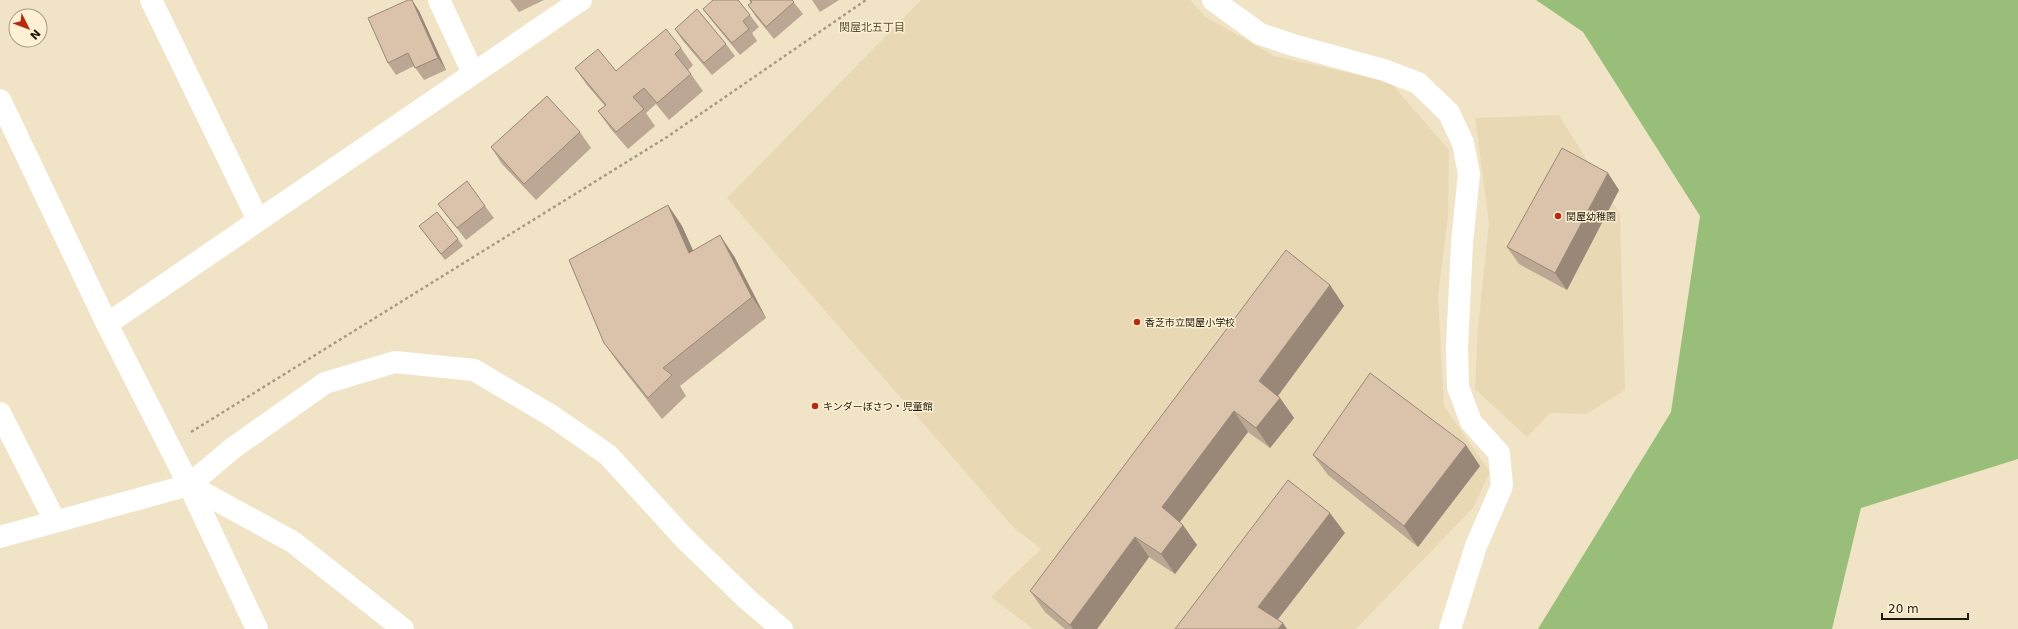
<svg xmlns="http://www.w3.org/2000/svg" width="2018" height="629" viewBox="0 0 2018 629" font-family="'DejaVu Sans','Noto Sans JP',sans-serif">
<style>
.built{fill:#e8d8b4}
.forest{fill:#98be7a}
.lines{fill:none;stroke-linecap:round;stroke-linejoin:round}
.path{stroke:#a59b84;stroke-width:2.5;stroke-dasharray:3 3;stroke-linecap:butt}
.minor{stroke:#fff;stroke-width:22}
.wall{fill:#bba793}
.shaded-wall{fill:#998878}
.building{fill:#dac2ab;stroke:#998878}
.poi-dot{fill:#b62a14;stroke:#fef1d3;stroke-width:1.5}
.labels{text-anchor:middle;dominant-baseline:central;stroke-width:3;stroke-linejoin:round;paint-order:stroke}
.poi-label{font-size:10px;fill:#1f1a0f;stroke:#fef1d3;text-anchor:start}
.neighbourhood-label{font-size:11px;fill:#5c5138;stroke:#fef1d3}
</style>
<rect width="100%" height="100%" fill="#f1e4c6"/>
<g class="built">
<polygon points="921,0 1190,0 1206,17 1274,56 1390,82 1449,150 1448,216 1438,295 1444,406 1490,472 1473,508 1356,629 1033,629 991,597 1041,549 1014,528 727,198"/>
<polygon points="1559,115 1620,214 1625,390 1587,414 1550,413 1527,437 1475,389 1478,327 1489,223 1475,118"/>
</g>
<polygon class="forest" points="1536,0 2018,0 2018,459 1861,508 1832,629 1538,629 1671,412 1700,216 1583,32"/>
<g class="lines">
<polyline class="path" points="191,432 667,137 866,0"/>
<g class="minor">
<polyline points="151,0 258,220"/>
<polyline points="439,0 473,73"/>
<polyline points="1213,0 1260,34 1293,45 1384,70 1418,83 1449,113 1463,143 1469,174 1462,243 1457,347 1458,387 1471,422 1499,453 1502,486 1476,546 1450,629"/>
<polyline points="0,100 107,324 189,485 257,629"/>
<polyline points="107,324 581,0"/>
<polyline points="0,413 55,521"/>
<polyline points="189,485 293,542 403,629"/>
<polyline points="0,537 189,485 233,448 325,383 395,362 474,370 552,416 608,455 685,539 748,600 782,629"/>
</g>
</g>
<g class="wall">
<polygon points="412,0 419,11 446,70 424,80 414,66 396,75 388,63"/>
<polygon points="510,0 544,0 519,12"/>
<polygon points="749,0 792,0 803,14 774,39 756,17 748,5 751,3"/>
<polygon points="812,0 839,0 820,12"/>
<polygon points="703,9 750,15 759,27 752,33 757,41 740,55 712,21"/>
<polygon points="675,29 726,44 735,56 712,75 683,41"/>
<polygon points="681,48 693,65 688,70 703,91 669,120 656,104 646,113 655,126 628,149 610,128 598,111 605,106 587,85 575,68 616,71"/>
<polygon points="580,132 591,148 536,200 502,164 491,147"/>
<polygon points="1619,190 1567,290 1519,264 1507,247"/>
<polygon points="438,204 485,206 494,218 466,240 447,216"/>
<polygon points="668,205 682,226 693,250 734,256 766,318 680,386 686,396 662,419 619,364 604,343"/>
<polygon points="419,226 458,239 463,246 445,260"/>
<polygon points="1330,285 1344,306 1278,396 1280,398 1294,418 1270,448 1248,432 1180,522 1197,545 1175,574 1149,557 1097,629 1065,629 1045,612 1030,591"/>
<polygon points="1313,455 1480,466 1418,547 1328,475"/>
</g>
<g class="shaded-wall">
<polygon points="412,0 419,11 446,70 438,58"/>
<polygon points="1608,173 1619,190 1567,290 1555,273"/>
<polygon points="668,205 682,226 703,273 689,253"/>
<polygon points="720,235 734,256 766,318 752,297"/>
<polygon points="1330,285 1344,306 1274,401 1259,381"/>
<polygon points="1280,398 1294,418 1270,448 1256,428"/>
<polygon points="1234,411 1248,432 1176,527 1162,507"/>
<polygon points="1466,445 1480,466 1418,547 1404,526"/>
<polygon points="1330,513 1345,533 1272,627 1258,607"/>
<polygon points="1183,525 1197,545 1175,574 1161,554"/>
<polygon points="1135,537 1149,557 1097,629 1073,629 1070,625"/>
<polygon points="1283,623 1287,629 1278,629"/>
</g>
<g class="building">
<polygon points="408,0 412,0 438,58 415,68 408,53 388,63 368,18"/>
<polygon points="713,0 738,0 750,15 743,21 749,29 732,43 703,9"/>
<polygon points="750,0 792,0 794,2 766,27 748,5 752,2"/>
<polygon points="697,9 726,44 704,63 675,29"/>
<polygon points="666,29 681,48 675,54 691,74 657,103 644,88 633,97 644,109 616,132 598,111 606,105 575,68 598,49 616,71"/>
<polygon points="547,96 580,132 524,184 491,147"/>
<polygon points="1562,148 1608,173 1555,273 1507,247"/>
<polygon points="467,181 485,206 457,228 438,204"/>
<polygon points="668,205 689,253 720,235 752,297 663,368 672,375 648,398 604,343 569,260"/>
<polygon points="437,212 458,239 441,254 419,226"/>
<polygon points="1286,250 1330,285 1259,381 1280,398 1256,428 1234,411 1162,507 1183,525 1161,554 1135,537 1070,625 1030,591"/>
<polygon points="1370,373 1466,445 1404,526 1313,455"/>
<polygon points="1288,480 1330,513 1258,607 1283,623 1278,629 1175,629"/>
</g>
<g class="poi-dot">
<circle cx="1558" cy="216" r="4"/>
<circle cx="1137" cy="322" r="4"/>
<circle cx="815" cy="406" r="4"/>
</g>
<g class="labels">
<g class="poi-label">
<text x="1566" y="216">関屋幼稚園</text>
<text x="1145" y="322">香芝市立関屋小学校</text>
<text x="823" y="406">キンダーぼさつ・児童館</text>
</g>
<g class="neighbourhood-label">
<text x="872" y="27">関屋北五丁目</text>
</g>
</g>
<g transform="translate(28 28) rotate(132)"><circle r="19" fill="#fef1d3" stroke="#a59b85"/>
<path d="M0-3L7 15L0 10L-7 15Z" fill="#b62a14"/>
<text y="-6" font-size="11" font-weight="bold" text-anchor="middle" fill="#1f1a0f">N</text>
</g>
<path d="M1882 613v6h86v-6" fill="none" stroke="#1f1a0f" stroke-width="2"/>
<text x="1888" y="613" font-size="12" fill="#1f1a0f" stroke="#fef1d3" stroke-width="3" paint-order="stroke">20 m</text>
</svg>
